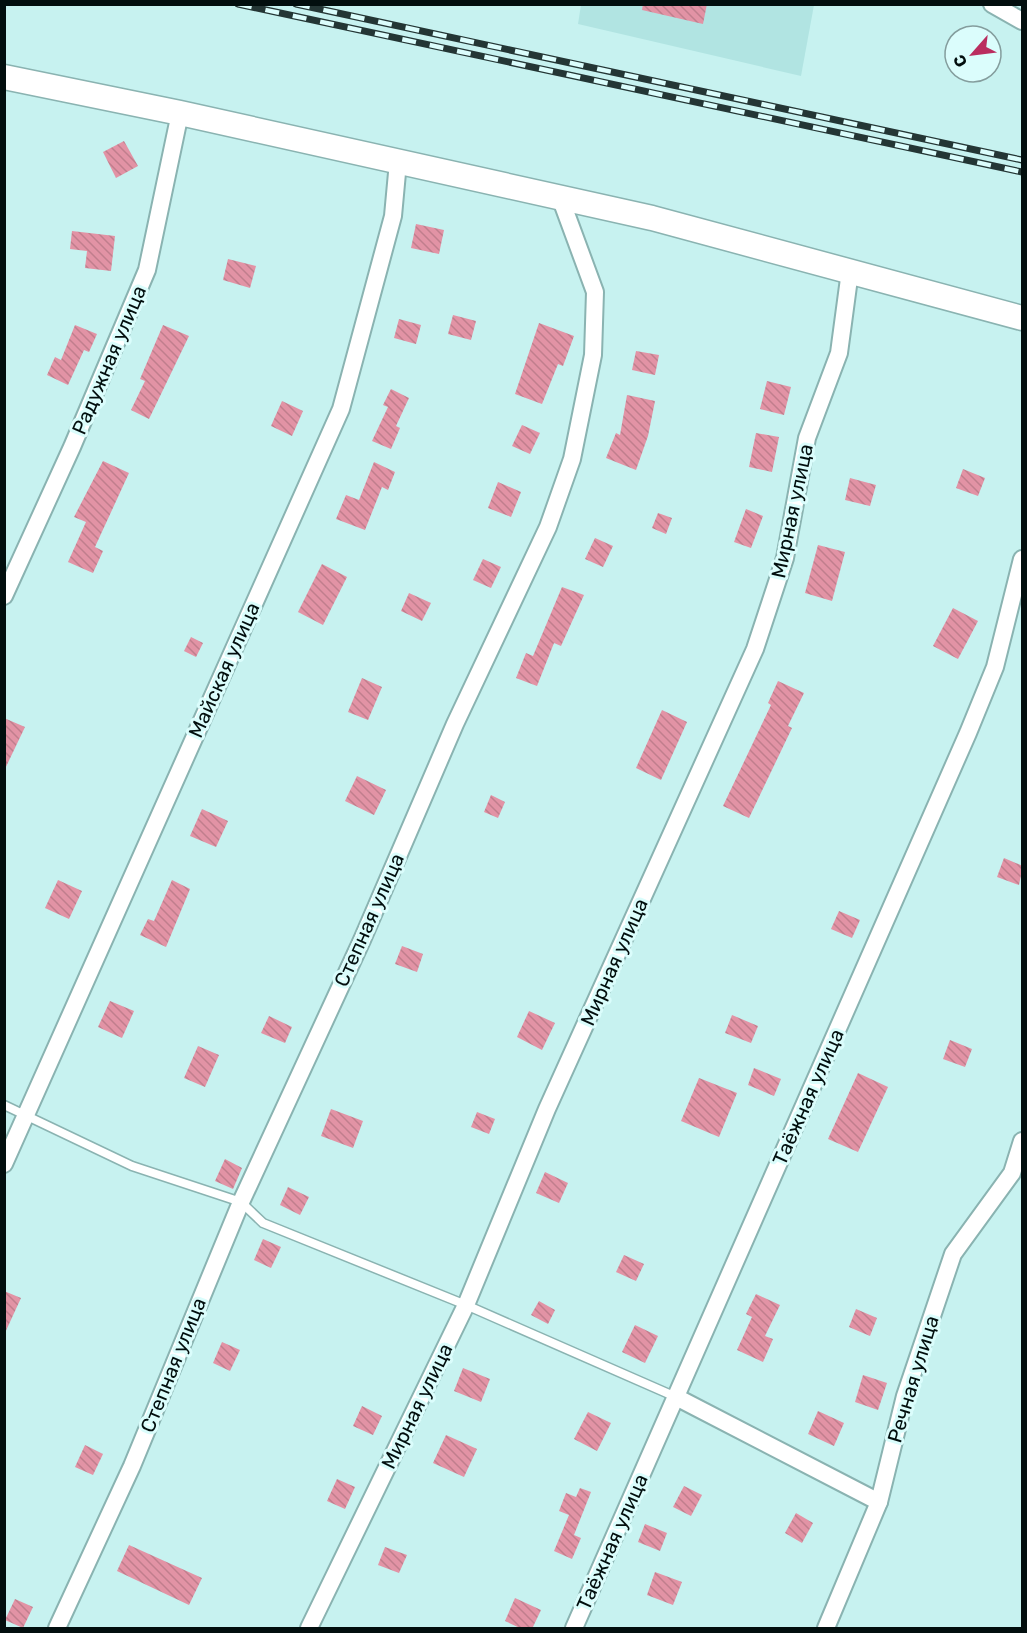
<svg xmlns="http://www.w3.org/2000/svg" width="1027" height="1633" viewBox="0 0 1027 1633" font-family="Rubik,sans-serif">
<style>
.built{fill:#b1e4e2}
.building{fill:url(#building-back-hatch)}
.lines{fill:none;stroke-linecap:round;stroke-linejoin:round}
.lane-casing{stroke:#8ab3b1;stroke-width:11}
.street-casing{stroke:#8ab3b1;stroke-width:20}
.secondary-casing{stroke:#8ab3b1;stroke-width:27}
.lane{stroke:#fff;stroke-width:8}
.street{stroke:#fff;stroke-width:16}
.secondary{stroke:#fff;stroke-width:24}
.rail-casing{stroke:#243635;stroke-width:7}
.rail{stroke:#dbfdfc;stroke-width:4.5;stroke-dasharray:14;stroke-linecap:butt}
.labels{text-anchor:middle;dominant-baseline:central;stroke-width:6;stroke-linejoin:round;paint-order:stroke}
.street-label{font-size:20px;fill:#020e0e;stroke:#dbfdfc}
</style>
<defs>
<pattern id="building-back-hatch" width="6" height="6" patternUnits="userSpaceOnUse" patternTransform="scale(1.5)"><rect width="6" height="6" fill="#e293a5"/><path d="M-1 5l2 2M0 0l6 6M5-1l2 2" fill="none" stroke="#c07e8d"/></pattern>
</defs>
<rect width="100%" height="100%" fill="#c7f2f0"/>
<polygon class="built" points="581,5 814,5 801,76 578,24"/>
<g class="building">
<polygon points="643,4 707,4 703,24 642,10"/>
<polygon points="124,141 138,166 116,178 103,152"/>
<polygon points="416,224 444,230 439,254 411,248"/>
<polygon points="72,231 115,236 111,271 85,268 87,251 70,249"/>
<polygon points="228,259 256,266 250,288 223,280"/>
<polygon points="453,315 476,321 471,340 448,334"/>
<polygon points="399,319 421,325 416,344 394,338"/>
<polygon points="539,323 574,336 563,366 558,364 542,404 515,394"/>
<polygon points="75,325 97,334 89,352 84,350 68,385 47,375 55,357 61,360"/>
<polygon points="163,325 189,336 149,419 131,410 145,381 140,379"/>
<polygon points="636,351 659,355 655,375 632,370"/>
<polygon points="767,381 791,387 784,415 760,409"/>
<polygon points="391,389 409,398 396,426 400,428 391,449 372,441 388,407 383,405"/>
<polygon points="627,395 655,401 648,436 636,470 606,458 616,433 620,435"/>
<polygon points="282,401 303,411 292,436 271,426"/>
<polygon points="522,425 540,433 530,454 512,446"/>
<polygon points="756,433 779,437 772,472 749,467"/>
<polygon points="103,461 129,473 95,547 103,551 93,573 68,562 86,522 74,517"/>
<polygon points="374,462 395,472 388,490 382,487 365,530 336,519 346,495 359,500"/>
<polygon points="963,469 985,478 978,496 956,488"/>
<polygon points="850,478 876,485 870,506 845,500"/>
<polygon points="498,482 521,492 511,517 488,508"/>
<polygon points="746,509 763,516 751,548 734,542"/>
<polygon points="658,513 672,518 666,534 652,528"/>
<polygon points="595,538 613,546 603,567 585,559"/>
<polygon points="818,545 845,552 832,601 805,593"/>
<polygon points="483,559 501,567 491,588 473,580"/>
<polygon points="322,564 347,577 323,625 298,612"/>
<polygon points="562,587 584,595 561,646 554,643 537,686 516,678 526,653 533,656"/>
<polygon points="409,593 431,603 422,621 401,611"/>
<polygon points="953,608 978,621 958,659 933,646"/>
<polygon points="191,637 203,643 196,657 184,651"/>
<polygon points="362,678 382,687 368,720 348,712"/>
<polygon points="778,681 804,693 788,726 792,728 749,818 723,806 771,705 768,703"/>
<polygon points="662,710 687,722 661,780 636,768"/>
<polygon points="4,718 25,727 4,771"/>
<polygon points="357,776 386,790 374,815 345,801"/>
<polygon points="491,795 505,802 498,818 484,812"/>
<polygon points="202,809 228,821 216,847 190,836"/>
<polygon points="1004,858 1023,866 1019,885 997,877"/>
<polygon points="58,880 82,891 69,919 45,908"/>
<polygon points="172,880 190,889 166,947 140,935 148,919 154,921"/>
<polygon points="839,911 860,920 852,938 831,929"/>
<polygon points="402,946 423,954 417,972 395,964"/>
<polygon points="110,1001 134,1011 122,1038 98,1027"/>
<polygon points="529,1011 555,1023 542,1050 517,1037"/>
<polygon points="732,1015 758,1026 751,1043 725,1033"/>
<polygon points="269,1016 292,1027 285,1043 261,1033"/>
<polygon points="950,1040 972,1049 965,1067 943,1059"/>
<polygon points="198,1046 219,1055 205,1087 184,1078"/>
<polygon points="754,1068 781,1079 774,1096 748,1085"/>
<polygon points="858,1073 888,1087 858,1152 828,1139"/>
<polygon points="699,1078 737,1093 719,1137 681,1121"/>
<polygon points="331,1109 363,1121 353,1148 321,1136"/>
<polygon points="477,1112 495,1119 489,1134 471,1127"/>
<polygon points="225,1159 242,1168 233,1189 215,1181"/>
<polygon points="545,1172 568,1183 559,1203 536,1193"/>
<polygon points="288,1187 309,1197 300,1215 280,1205"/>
<polygon points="263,1239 281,1247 271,1268 254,1260"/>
<polygon points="624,1255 644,1264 636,1281 616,1272"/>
<polygon points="4,1291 21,1298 4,1335"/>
<polygon points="756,1294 780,1305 765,1336 773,1339 763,1362 737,1350 752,1317 746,1314"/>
<polygon points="539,1301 555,1310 548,1324 531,1315"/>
<polygon points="856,1309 877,1318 870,1336 849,1327"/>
<polygon points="635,1325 658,1336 645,1363 622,1352"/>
<polygon points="222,1342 240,1350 230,1371 213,1363"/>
<polygon points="463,1368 490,1379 481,1402 454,1391"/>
<polygon points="863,1375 887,1383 878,1410 855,1402"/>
<polygon points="362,1406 382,1416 373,1435 353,1426"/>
<polygon points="818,1411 844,1423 834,1446 808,1434"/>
<polygon points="588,1412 611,1423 597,1451 574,1439"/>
<polygon points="446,1435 477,1449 464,1477 433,1463"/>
<polygon points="85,1445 103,1454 93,1475 75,1467"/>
<polygon points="337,1479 355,1487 345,1509 327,1501"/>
<polygon points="684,1486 702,1495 691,1516 673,1507"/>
<polygon points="580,1488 591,1492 574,1535 581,1538 572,1559 554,1551 569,1515 559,1511 566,1493 576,1497"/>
<polygon points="796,1513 813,1523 802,1543 785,1533"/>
<polygon points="645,1524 667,1533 660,1551 638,1542"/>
<polygon points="129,1545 202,1578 189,1605 117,1571"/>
<polygon points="385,1547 407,1555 399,1573 378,1565"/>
<polygon points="655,1572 682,1582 673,1605 647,1595"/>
<polygon points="515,1598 541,1610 532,1629 522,1629 505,1621"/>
<polygon points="15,1599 33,1607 23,1628 5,1620"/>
</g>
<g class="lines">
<defs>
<polyline id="lane" points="4,1105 132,1166 241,1202 263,1223 466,1305 676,1397"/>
<g id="street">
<polyline points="992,4 1022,21"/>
<polyline points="4,596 72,447 147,270 180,113"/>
<polyline points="4,1164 341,409 393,216 398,162"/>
<polyline points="676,1397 879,1502"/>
<polyline points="57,1628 132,1466 241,1202 362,940 455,724 548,527 572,459 593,355 595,292 560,197"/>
<polyline points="309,1628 466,1305 547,1109 755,649 785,558 807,438 839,353 850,271"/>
<polyline points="574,1628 968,733 995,667 1022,559"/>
<polyline points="826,1628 879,1502 905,1396 953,1254 1012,1173 1022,1141"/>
</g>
<polyline id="secondary" points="4,77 180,113 652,218 1022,318"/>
</defs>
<use href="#lane" class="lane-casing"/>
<use href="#street" class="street-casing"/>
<use href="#secondary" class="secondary-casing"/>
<use href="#lane" class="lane"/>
<use href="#street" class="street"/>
<use href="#secondary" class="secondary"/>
<defs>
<g id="rail">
<polyline points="238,4 1022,172"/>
<polyline points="296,4 1022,160"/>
</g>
</defs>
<use href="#rail" class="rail-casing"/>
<use href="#rail" class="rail"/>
</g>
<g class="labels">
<g class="street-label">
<text transform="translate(109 360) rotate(-67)">Радужная улица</text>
<text transform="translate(792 511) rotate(-78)">Мирная улица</text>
<text transform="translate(224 670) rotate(-66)">Майская улица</text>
<text transform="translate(369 920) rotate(-66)">Степная улица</text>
<text transform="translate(614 962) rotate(-66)">Мирная улица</text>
<text transform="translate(808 1097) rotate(-66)">Таёжная улица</text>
<text transform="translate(173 1365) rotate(-68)">Степная улица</text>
<text transform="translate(913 1379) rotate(-73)">Речная улица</text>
<text transform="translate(417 1406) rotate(-64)">Мирная улица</text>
<text transform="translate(612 1542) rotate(-66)">Таёжная улица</text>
</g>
</g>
<rect width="1027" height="1633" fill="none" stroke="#020e0e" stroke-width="12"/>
<g transform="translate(973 54) rotate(242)"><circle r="28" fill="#dbfdfc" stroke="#849d9d" stroke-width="1.5"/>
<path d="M0-4.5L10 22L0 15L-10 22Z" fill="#ba2d5f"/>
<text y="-9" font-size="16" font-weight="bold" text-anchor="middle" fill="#020e0e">С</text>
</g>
</svg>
